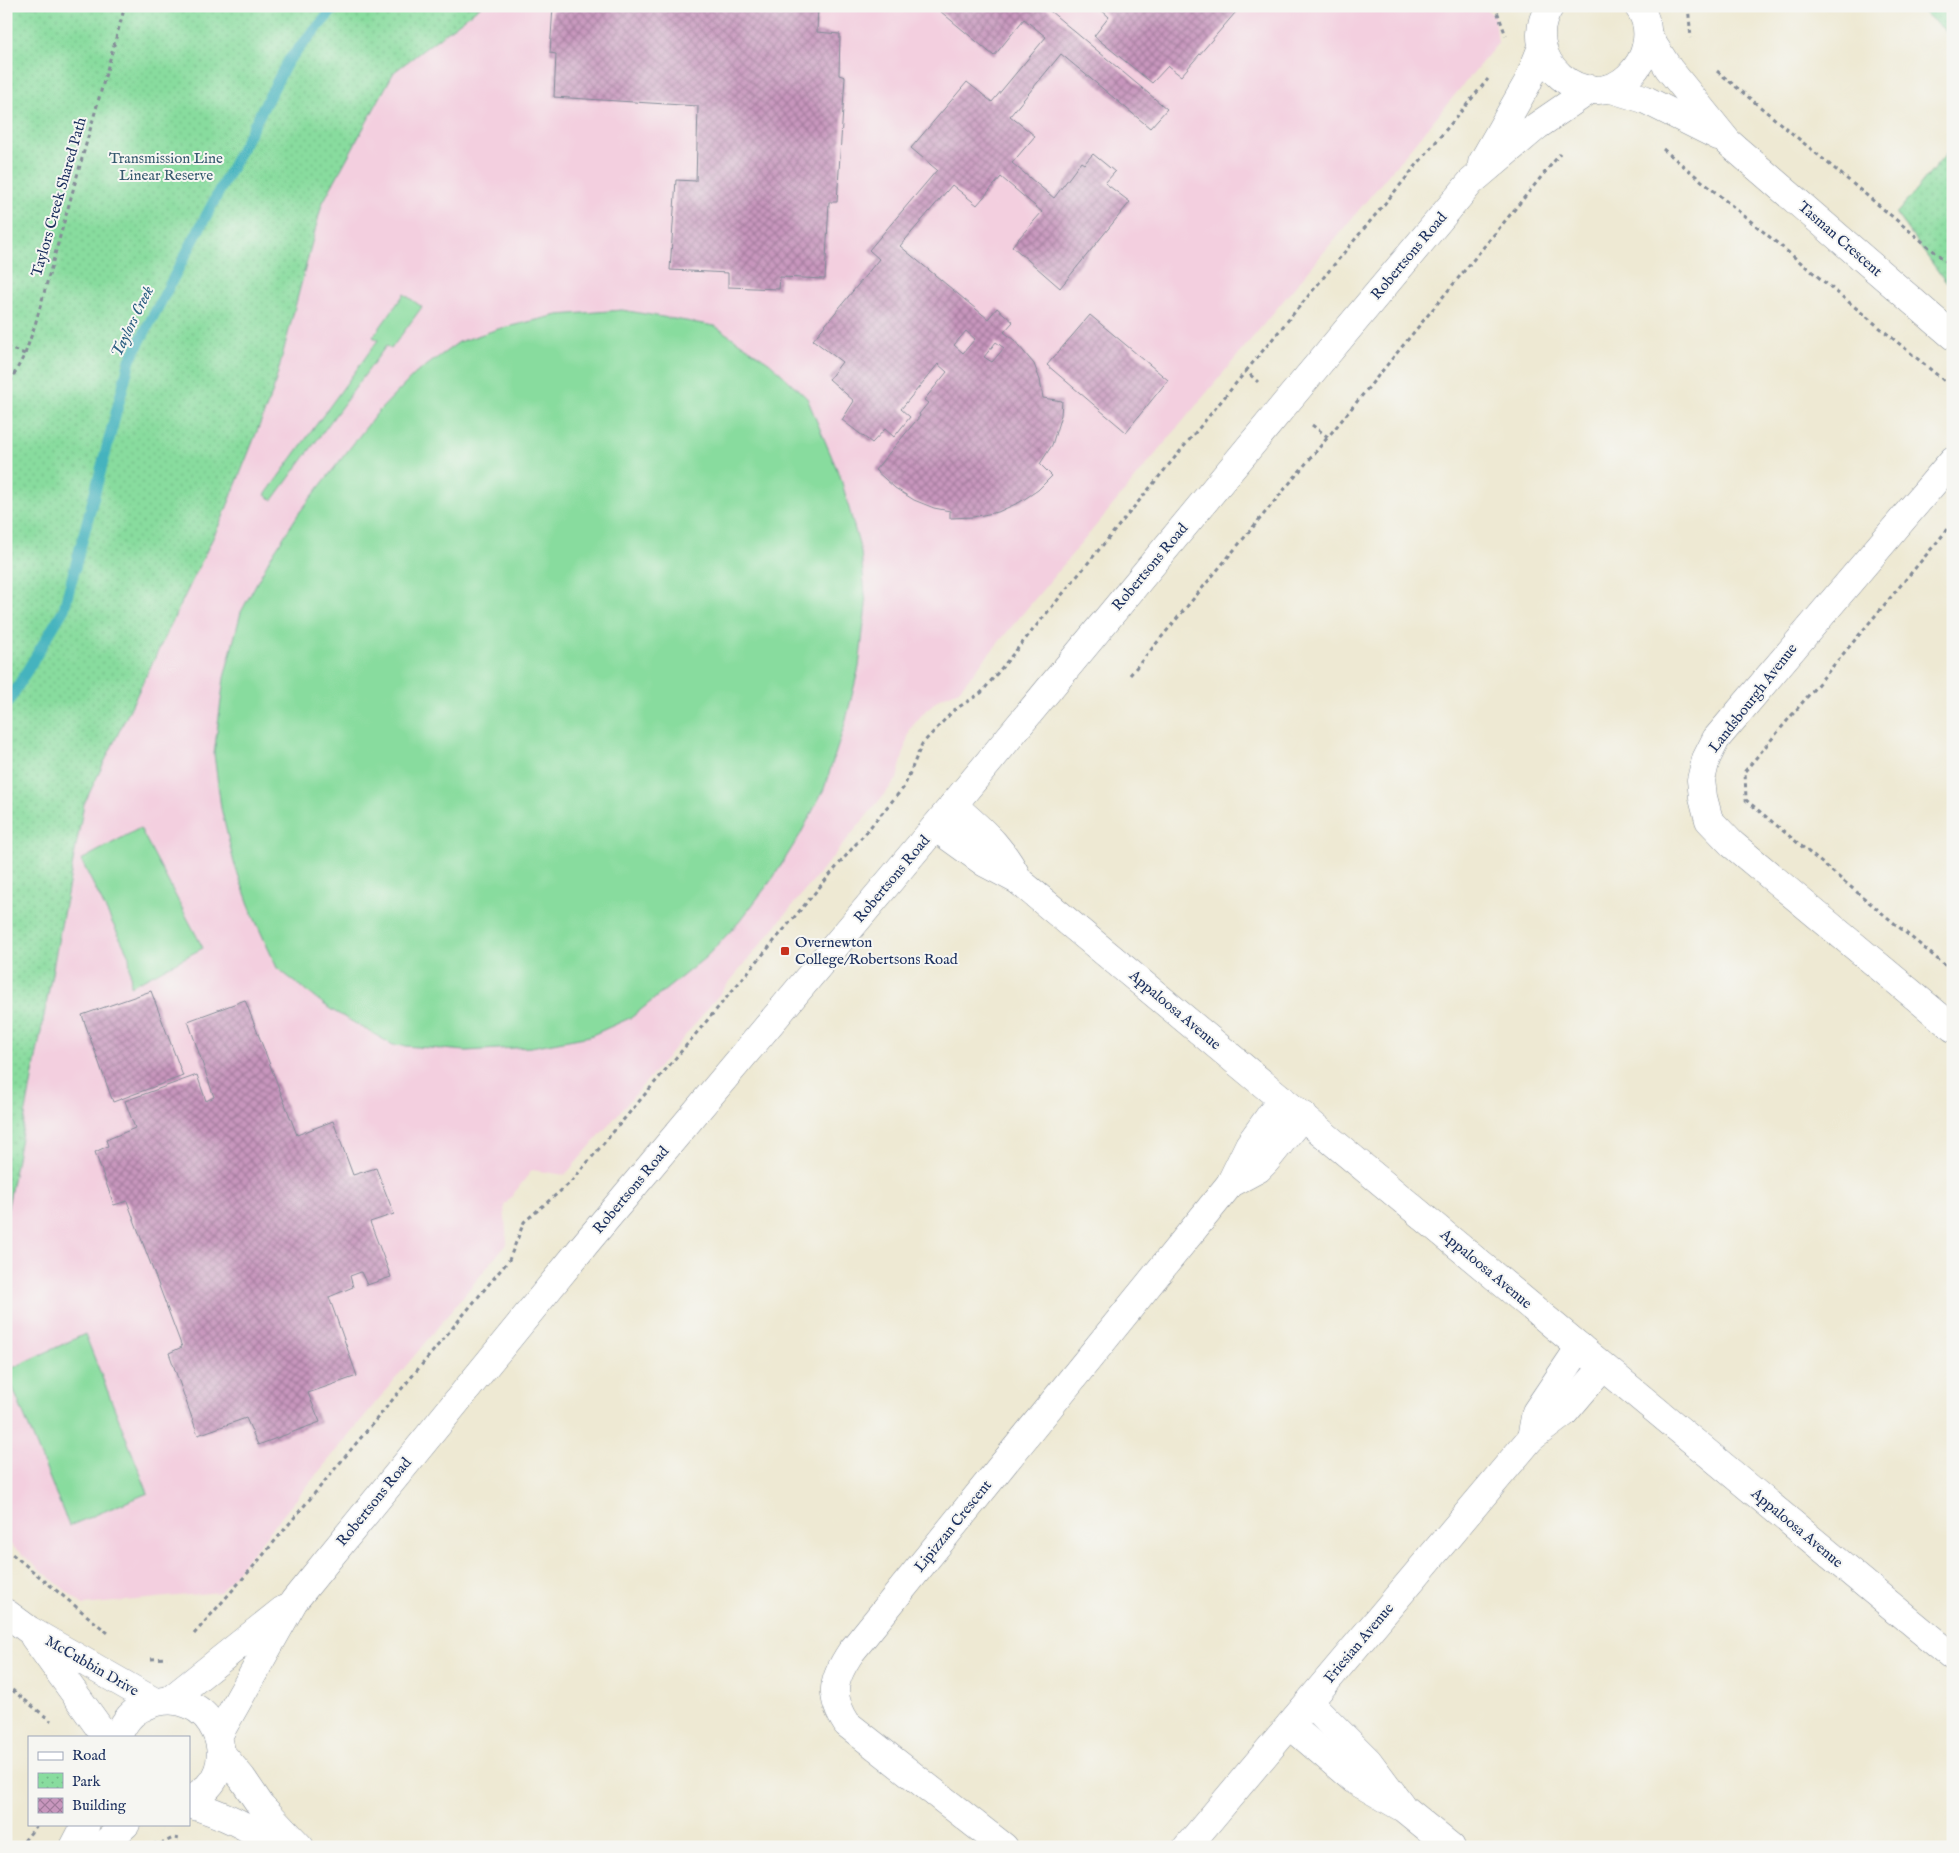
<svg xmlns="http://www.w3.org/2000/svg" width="1959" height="1853" viewBox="0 0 1959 1853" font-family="'IM FELL English',serif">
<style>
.built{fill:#f3cfdf}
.park{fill:url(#park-dots);stroke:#52867e}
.pitch{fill:#88dc9e;stroke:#52867e}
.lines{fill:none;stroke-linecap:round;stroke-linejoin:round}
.stream{stroke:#44b3be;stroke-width:11}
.building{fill:url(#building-cross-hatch);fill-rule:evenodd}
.minor-casing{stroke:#848c98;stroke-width:29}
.tertiary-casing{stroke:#848c98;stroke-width:29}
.path{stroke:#848c98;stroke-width:3;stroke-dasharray:4 4;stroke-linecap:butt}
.minor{stroke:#fff;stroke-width:28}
.tertiary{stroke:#fff;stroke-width:28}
.poi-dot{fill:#c8321e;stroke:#f6f6f2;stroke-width:2}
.labels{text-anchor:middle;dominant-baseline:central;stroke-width:4;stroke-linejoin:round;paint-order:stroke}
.park-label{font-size:15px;fill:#365a6e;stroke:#f6f6f2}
.street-label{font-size:15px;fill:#1b2f5e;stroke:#f6f6f2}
.poi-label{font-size:15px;fill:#1b2f5e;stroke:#f6f6f2;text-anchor:start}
.water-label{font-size:16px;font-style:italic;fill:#295d80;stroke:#f6f6f2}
</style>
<defs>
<pattern id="park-dots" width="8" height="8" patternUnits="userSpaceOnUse" patternTransform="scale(1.25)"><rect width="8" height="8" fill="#88dc9e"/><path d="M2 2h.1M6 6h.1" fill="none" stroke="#75bd8a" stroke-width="1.8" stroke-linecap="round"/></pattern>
<pattern id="building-cross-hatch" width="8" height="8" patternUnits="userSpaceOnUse" patternTransform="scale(1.25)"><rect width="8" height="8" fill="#c896bd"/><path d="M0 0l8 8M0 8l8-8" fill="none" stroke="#a27b9d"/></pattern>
</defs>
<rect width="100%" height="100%" fill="#f6f6f2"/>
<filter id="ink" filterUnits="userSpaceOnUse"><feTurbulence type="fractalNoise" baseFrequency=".02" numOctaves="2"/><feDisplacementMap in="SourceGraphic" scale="10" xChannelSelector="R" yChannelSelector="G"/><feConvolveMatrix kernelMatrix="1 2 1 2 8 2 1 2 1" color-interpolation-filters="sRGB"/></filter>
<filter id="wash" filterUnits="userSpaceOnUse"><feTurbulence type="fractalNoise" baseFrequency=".0096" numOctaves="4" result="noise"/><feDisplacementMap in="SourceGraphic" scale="20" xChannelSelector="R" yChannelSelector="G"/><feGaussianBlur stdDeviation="1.12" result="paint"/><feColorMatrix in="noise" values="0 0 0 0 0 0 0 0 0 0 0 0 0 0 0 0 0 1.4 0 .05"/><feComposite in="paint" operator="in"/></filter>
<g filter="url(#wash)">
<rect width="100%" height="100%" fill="#eee9d3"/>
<polygon class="built" points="481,6 1482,6 1495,16 1498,43 959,690 940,698 926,710 910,729 897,779 666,1059 565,1175 532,1170 504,1206 507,1243 220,1592 83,1605 6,1541 6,1217 84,804 223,517 273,391 322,204 394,72"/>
<g class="park">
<polygon points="6,6 481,6 394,72 322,204 273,391 223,517 84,804 6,1217"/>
<polygon points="1916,6 1953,6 1953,37"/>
<polygon points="1953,146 1953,288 1946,282 1896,214"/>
</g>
<g class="pitch">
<polygon points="404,294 422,307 391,349 386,346 273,500 265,495 378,340 373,337"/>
<polygon points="622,310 715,326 770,363 807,398 841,479 861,552 866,605 859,667 845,724 824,789 800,835 773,878 740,921 706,957 632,1017 590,1036 531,1047 466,1051 393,1045 330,1009 277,968 252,913 234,863 221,808 214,754 224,678 241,612 269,560 299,513 378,412 415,374 459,342 498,329 558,315"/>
<polygon points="140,828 203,948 131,986 129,956 81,860"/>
<polygon points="85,1334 148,1493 69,1526 6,1371"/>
</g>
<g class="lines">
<polyline class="stream" points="6,706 64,609 130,360 288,61 336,6"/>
</g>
<g id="blocks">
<g class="building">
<polygon points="553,6 818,6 817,32 840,34 839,75 845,77 837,202 829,202 825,279 780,277 779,289 728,287 728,273 670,270 676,180 696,181 698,106 554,97 556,54 550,53"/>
<path d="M934 6H1044L1167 109 1150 128 1061 54 1010 116 1035 136 1012 163 1054 198 1081 162 1084 164 1093 154 1115 172 1105 183 1130 202 1060 288 1012 246 1042 212 1001 177 977 205 952 185 900 246 988 319 997 308 1013 322 1004 332 1014 340 1034 364 1040 380 1043 398 1062 401 1061 415 1052 445 1040 464 1052 476 1038 490 1020 502 998 512 973 517 950 518V511L934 508 914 500 895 488 875 470 920 416 919 414 928 403 924 400 947 372 938 364 901 409 910 417 894 437 885 429 872 443 842 420 854 401 829 379 842 362 813 340 879 259 869 250 937 170 911 148 967 82 992 102 1046 37 1024 19 994 56ZM966 331 975 339 963 353 954 345ZM996 342 1004 348 992 362 984 357Z"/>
<polygon points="1097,6 1241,6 1181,76 1168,66 1152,83 1094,36 1109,17"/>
<polygon points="1090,315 1168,380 1126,432 1047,365"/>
<polygon points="151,991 183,1076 113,1102 82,1015"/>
<polygon points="245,1000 297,1135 333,1121 353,1175 376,1168 394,1214 370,1222 391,1277 367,1285 361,1272 350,1276 353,1287 329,1297 357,1376 308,1393 320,1422 258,1445 246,1418 198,1435 169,1353 182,1347 127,1201 114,1205 95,1152 108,1146 106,1140 135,1128 125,1101 197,1075 206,1101 214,1097 188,1021"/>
</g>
</g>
</g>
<g filter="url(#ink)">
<use href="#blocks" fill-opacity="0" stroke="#848c98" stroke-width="1"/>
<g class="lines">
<defs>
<g id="minor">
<polyline points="1648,36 1669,69 1728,142 1953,336"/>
<polyline points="1608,88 1644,99 1718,136"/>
<polyline points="1953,460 1716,739 1706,759 1701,780 1703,797 1709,820 1732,844 1953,1028"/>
<path d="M953 805C982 831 1002 846 1019 881"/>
<polyline points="935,827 985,863 1019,881 1953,1657"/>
<polyline points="1230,1184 1258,1169 1266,1161 1303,1115"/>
<polyline points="1531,1438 1536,1412 1580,1347"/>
<polyline points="6,1613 29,1630 155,1702"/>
<polyline points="34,1637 106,1737"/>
<polyline points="1310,1703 1368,1761 1401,1805"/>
<polyline points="1290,1725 1354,1780 1403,1808 1451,1847"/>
<polyline points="74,1847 86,1824"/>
<polyline points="101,1847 126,1824"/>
<path d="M1004 1847 847 1724C828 1695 833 1679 851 1652L1230 1184 1249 1145 1282 1099"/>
<polyline points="1187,1847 1531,1438 1564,1413 1603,1367"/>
</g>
<g id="tertiary">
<path d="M1550 6C1516 58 1586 118 1629 76 1637 68 1644 58 1646 46 1649 33 1647 18 1638 6"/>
<polyline points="1482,163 1528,82 1542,47"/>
<polyline points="170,1700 283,1610"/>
<polyline points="218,1736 294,1601 586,1243 935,827 1285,404 1471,182 1537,126 1591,89"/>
<path d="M118 1737C123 1723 132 1711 146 1706 212 1677 252 1774 189 1799"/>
<polyline points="221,1753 242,1778 261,1806 300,1847"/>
<path d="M189 1804C223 1814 248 1826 277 1847"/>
</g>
</defs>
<use href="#minor" class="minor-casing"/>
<use href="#tertiary" class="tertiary-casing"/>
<g class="path">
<polyline points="1501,6 1497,11 1506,36"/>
<polyline points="1688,6 1691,38"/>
<polyline points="1717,71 1953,267"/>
<polyline points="1663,149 1953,388"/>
<polyline points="6,347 25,354"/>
<polyline points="1246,371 1488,79"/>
<polyline points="6,389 25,354 35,325 125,6"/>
<polyline points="1312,425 1328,437 1560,154"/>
<polyline points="1953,523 1745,771 1746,800 1953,972"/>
<polyline points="1130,675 1328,437"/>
<polyline points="6,1549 108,1633"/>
<polyline points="194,1634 259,1560 509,1260 524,1222 571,1182 904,787 922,744 954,710 981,693 1246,371 1258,382"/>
<polyline points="151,1659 167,1658"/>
<polyline points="6,1685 51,1721"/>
<polyline points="154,1843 157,1846 173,1838 180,1839"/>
<polyline points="19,1847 38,1824"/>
</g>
<use href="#minor" class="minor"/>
<use href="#tertiary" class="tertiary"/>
</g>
</g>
<rect class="poi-dot" x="780" y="946" width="10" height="10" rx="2.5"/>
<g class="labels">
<g class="park-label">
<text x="166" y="158">Transmission Line<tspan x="166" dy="17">Linear Reserve</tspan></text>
</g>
<g class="street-label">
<text transform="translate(59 197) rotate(-74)">Taylors Creek Shared Path</text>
<text transform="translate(1840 239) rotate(41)">Tasman Crescent</text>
<text transform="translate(1409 256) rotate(-50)">Robertsons Road</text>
<text transform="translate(1150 567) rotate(-50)">Robertsons Road</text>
<text transform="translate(1753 698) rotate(-52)">Landsbourgh Avenue</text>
<text transform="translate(892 879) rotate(-50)">Robertsons Road</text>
<text transform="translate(1175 1010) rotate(40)">Appaloosa Avenue</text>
<text transform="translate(631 1190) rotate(-50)">Robertsons Road</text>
<text transform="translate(1486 1269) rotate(40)">Appaloosa Avenue</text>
<text transform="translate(374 1502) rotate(-51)">Robertsons Road</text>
<text transform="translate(953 1526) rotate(-51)">Lipizzan Crescent</text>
<text transform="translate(1797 1528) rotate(40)">Appaloosa Avenue</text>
<text transform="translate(1359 1643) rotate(-50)">Friesian Avenue</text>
<text transform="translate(92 1666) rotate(30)">McCubbin Drive</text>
</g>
<g class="poi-label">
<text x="795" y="942">Overnewton<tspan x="795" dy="17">College/Robertsons Road</tspan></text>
</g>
<g class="water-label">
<text transform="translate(133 322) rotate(-64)">Taylors Creek</text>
</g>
</g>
<rect width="1959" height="1853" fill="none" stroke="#f6f6f2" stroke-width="25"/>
<rect x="28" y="1736" width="162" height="90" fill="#f6f6f2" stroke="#9ea6b7"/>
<rect x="38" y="1752" width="25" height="8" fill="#ffffff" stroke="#9ea6b7"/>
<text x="72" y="1760" font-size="15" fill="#1b2f5e">Road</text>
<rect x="38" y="1773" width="25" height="15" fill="url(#park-dots)" stroke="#9ea6b7"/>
<text x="72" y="1786" font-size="15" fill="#1b2f5e">Park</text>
<rect x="38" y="1798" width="25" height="15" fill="url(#building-cross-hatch)" stroke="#9ea6b7"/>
<text x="72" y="1810" font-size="15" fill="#1b2f5e">Building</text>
</svg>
